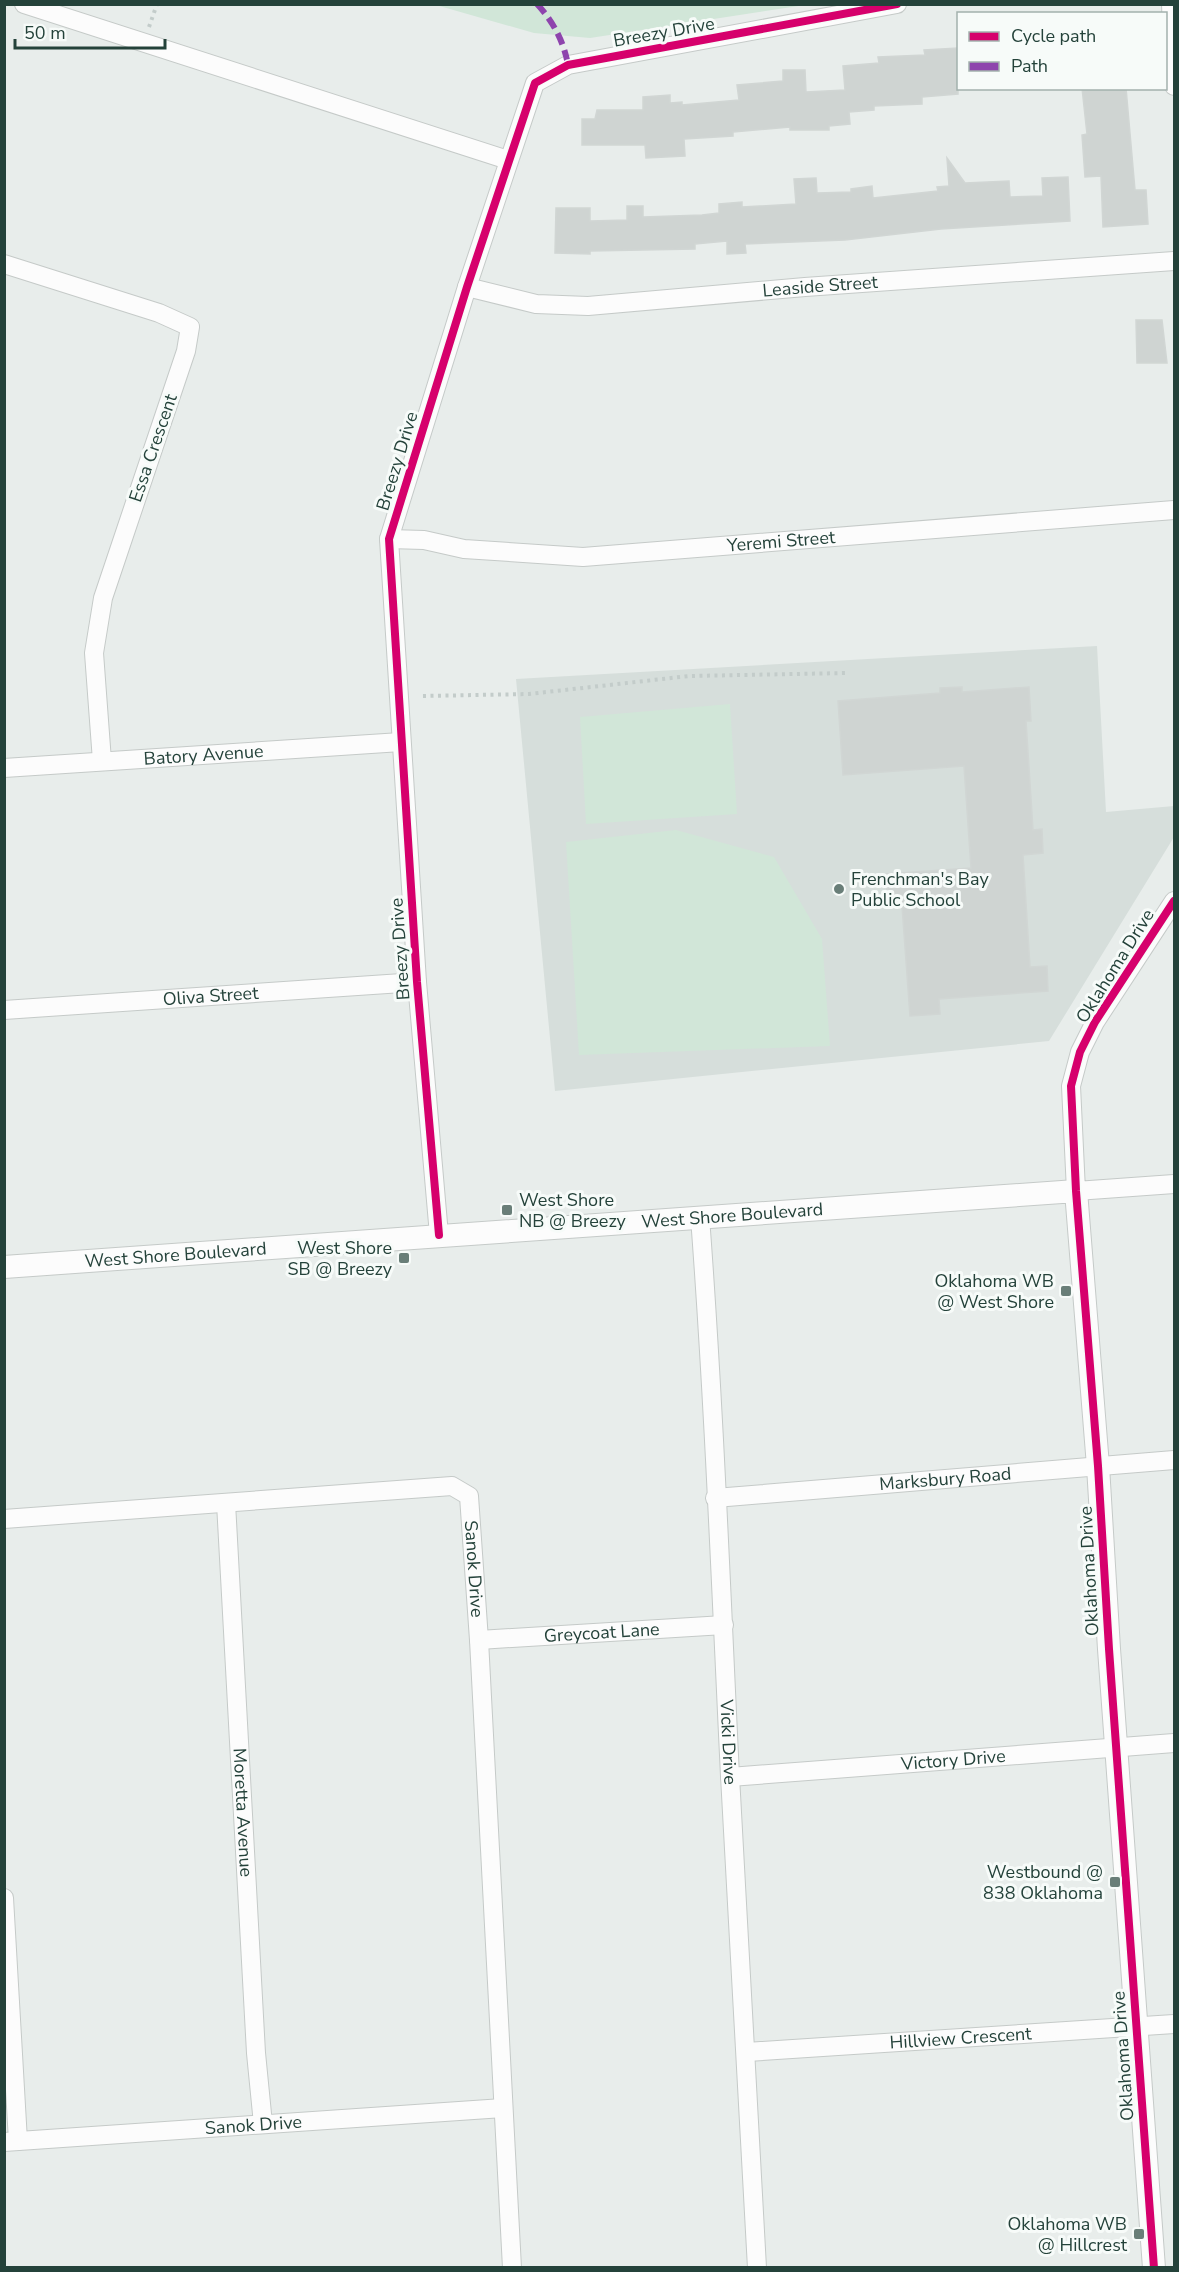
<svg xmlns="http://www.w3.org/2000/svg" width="1179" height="2272" viewBox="0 0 1179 2272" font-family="'Nunito Sans',sans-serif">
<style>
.built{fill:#d6dedb}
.green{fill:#d1e6d8}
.building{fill:#cfd4d2;stroke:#d1d6d4;stroke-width:1.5}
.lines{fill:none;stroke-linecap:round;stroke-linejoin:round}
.minor-casing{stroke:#c5cac8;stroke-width:20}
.tertiary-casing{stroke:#c5cac8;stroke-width:24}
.path{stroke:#c3ccca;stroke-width:4;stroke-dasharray:3 4.5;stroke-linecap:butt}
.minor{stroke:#fcfcfc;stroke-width:18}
.tertiary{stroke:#fcfcfc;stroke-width:22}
.quiet{stroke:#8e44ad;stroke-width:6;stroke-dasharray:12 6;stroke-linecap:butt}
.cycleway-casing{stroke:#f7fbf9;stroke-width:11}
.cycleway{stroke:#d6006c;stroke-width:8}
.poi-dot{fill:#697e78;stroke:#f7fbf9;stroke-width:2}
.labels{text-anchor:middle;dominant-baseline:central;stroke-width:6;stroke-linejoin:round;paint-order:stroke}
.street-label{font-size:18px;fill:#24423a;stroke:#f7fbf9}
.poi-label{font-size:18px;fill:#24423a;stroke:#f7fbf9;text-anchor:end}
</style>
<rect width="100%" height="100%" fill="#e8edeb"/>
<polygon class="built" points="1097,646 1106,812 1174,806 1174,837 1049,1041 555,1091 516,679"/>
<g class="green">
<polygon points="436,5 436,4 805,5 590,38 534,33"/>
<polygon points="730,704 737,814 586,824 580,717"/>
<polygon points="676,830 774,857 822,939 830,1046 579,1055 566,842"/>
</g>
<g class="building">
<polygon points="958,48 958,94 922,97 922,104 874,106 874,110 849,112 850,124 829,126 829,130 790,130 790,127 733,132 733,136 684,139 685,156 646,158 645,145 582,145 582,119 595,119 597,110 643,110 643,97 670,95 670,103 682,102 682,105 739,100 737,85 783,81 783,70 805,70 806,92 845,90 843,66 879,63 878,57 925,55 924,50"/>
<polygon points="1082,88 1126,88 1135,190 1146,190 1148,224 1103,227 1101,176 1085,177 1082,135 1087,134"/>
<polygon points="947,158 965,183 1009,181 1010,197 1043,196 1042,178 1068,177 1070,221 941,229 845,240 745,244 746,253 727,254 727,241 695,244 695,249 590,251 590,254 555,253 556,208 590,208 590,221 627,220 627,206 643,206 643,217 702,215 719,213 719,204 742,202 742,207 796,204 794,179 816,178 817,193 851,192 851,189 872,186 873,198 938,191 937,187 949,186"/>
<polygon points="1136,320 1162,320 1167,363 1137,363"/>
<polygon points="962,687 962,692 1029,687 1031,721 1026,721 1033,830 1042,829 1043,853 1023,855 1030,967 1047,966 1048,991 939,999 940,1014 910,1016 902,906 888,907 886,874 971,868 964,766 843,775 838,701 940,693 940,688"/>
</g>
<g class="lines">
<defs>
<g id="minor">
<polyline points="24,4 508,160"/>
<polyline points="1171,4 1174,86"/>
<polyline points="4,264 159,313 190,327 186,351 103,598 94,653 102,761"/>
<path id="s1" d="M467 287 536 304 588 306 805 287 1174 261"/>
<path id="s2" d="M389 539 424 540 464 549 583 557 1174 510"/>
<path id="s3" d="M4 768 401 742"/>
<polyline points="1174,901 1095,1022 1080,1052 1071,1086 1076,1191 1174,1184"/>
<path id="s4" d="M4 1010 417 982"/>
<path id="s5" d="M700 1217C714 1403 721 1590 730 1776 738 1940 749 2104 757 2268"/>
<polyline points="439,1235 417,982 389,539 467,287 535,83 568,65 897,4"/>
<path id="s6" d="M715 1498 1174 1460"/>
<path id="s7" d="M226 1503 256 2053 263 2124"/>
<path id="s8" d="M4 1519 452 1486 469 1496 479 1640 512 2268"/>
<path id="s9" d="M479 1640 724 1625"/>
<path id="s10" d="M730 1777 1174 1743"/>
<polyline points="4,1898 18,2141"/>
<path id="s11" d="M747 2052 1174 2024"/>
<path id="s12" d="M4 2142 503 2108"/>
</g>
<g id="tertiary">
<path id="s13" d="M4 1267 1076 1191 1098 1466 1109 1649 1154 2268"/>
</g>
</defs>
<use href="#minor" class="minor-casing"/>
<use href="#tertiary" class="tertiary-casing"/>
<g class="path">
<polyline points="149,27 157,4"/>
<polyline points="423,696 529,694 689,676 848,673"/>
</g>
<use href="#minor" class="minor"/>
<use href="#tertiary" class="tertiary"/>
<path class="quiet" d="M537 4C553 21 564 42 568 65"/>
<defs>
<g id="cycleway">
<polyline points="439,1235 417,982 389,539 467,287 535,83 568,65 897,4"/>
<polyline points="1154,2268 1109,1649 1098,1466 1076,1191 1071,1086 1080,1052 1095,1022 1174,901"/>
</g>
</defs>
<use href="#cycleway" class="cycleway-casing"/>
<use href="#cycleway" class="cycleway"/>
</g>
<g class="poi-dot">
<circle cx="839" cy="889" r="6"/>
<rect x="501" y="1204" width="12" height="12" rx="3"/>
<rect x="398" y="1252" width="12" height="12" rx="3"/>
<rect x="1060" y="1285" width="12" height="12" rx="3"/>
<rect x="1109" y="1876" width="12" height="12" rx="3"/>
<rect x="1133" y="2228" width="12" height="12" rx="3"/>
</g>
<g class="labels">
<g class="street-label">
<text transform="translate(664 32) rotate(-10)">Breezy Drive</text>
<text stroke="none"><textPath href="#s1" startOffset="356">Leaside Street</textPath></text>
<text transform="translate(153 448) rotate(-71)">Essa Crescent</text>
<text transform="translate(397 461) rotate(-73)">Breezy Drive</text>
<text stroke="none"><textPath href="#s2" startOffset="394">Yeremi Street</textPath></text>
<text stroke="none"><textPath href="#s3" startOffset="200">Batory Avenue</textPath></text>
<text transform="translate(400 949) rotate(-94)">Breezy Drive</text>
<text transform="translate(1115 966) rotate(-58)">Oklahoma Drive</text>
<text stroke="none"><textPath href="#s4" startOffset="207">Oliva Street</textPath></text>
<text stroke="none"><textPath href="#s13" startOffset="730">West Shore Boulevard</textPath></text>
<text stroke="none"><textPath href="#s13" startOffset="172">West Shore Boulevard</textPath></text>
<text stroke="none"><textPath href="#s6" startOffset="231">Marksbury Road</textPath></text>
<text stroke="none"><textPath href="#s8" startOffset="542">Sanok Drive</textPath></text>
<text transform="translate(1089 1571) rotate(-93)">Oklahoma Drive</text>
<text stroke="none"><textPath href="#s9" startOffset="123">Greycoat Lane</textPath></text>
<text stroke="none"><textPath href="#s5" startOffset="526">Vicki Drive</textPath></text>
<text stroke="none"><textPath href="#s10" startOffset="224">Victory Drive</textPath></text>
<text stroke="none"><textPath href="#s7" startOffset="310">Moretta Avenue</textPath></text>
<text stroke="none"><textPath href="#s11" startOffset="214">Hillview Crescent</textPath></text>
<text transform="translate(1123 2056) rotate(-94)">Oklahoma Drive</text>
<text stroke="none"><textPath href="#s12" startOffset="250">Sanok Drive</textPath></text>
</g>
<g class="poi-label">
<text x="851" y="879" text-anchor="start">Frenchman's Bay<tspan x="851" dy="21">Public School</tspan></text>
<text x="519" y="1200" text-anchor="start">West Shore<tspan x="519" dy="21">NB @ Breezy</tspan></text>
<text x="392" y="1248">West Shore<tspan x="392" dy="21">SB @ Breezy</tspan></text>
<text x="1054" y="1281">Oklahoma WB<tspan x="1054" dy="21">@ West Shore</tspan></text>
<text x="1103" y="1872">Westbound @<tspan x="1103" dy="21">838 Oklahoma</tspan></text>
<text x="1127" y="2224">Oklahoma WB<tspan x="1127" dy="21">@ Hillcrest</tspan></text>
</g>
</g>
<rect width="1179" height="2272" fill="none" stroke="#24423a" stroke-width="12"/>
<rect x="957" y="12" width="210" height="78" fill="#f7fbf9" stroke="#a3b1ad" stroke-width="1.5"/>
<rect x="969" y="32" width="30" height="9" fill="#d6006c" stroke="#a3b1ad" stroke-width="1.5"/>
<text x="1011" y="42" font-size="18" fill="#24423a">Cycle path</text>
<rect x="969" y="62" width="30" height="9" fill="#8e44ad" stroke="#a3b1ad" stroke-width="1.5"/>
<text x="1011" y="72" font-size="18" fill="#24423a">Path</text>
<path d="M15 39v9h150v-9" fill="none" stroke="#24423a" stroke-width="3"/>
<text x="24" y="39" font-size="18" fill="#24423a" stroke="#f7fbf9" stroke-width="4.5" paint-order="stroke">50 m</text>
</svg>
